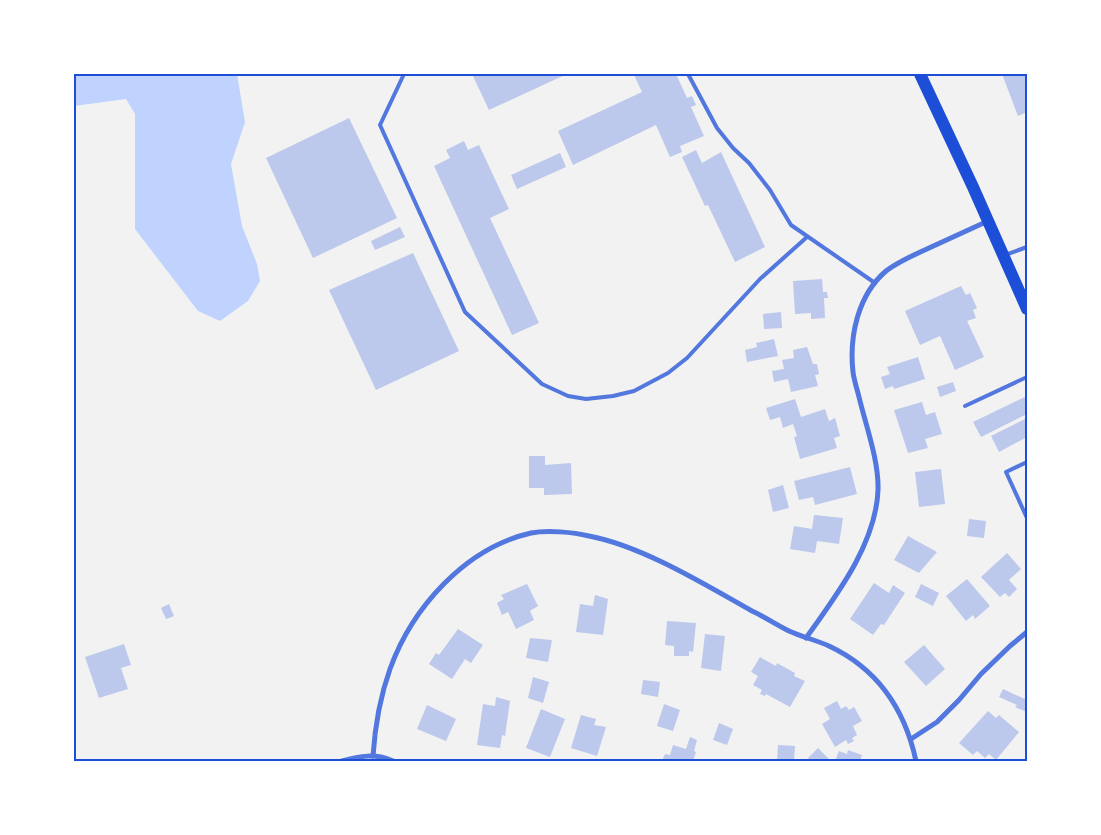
<svg xmlns="http://www.w3.org/2000/svg" width="1101" height="835" viewBox="0 0 1101 835" font-family="'IBM Plex Serif',serif">
<style>
.water{fill:#bfd3fe}
.building{fill:#bdc9ec}
.lines{fill:none;stroke-linecap:round;stroke-linejoin:round}
.service{stroke:#5277de;stroke-width:4}
.minor{stroke:#5277de;stroke-width:5}
.primary{stroke:#1d4ed8;stroke-width:12}
.neatline{fill:none;stroke:#1d4ed8;stroke-width:2}
</style>
<rect width="100%" height="100%" fill="#f2f2f2"/>
<polygon class="water" points="78,74 237,74 245,122 231,164 242,226 257,264 260,281 248,301 220,321 198,311 135,229 135,114 126,99 74,106 74,77"/>
<g class="building">
<polygon points="472,74 567,74 489,110"/>
<polygon points="636,74 676,74 687,98 692,96 696,105 691,107 704,136 680,146 682,152 670,157 656,125 573,165 558,131 642,92 634,75"/>
<polygon points="1002,74 1027,74 1027,112 1018,116"/>
<polygon points="349,118 397,218 313,258 266,158"/>
<polygon points="464,141 468,150 479,145 509,209 490,218 539,323 512,335 434,166 450,158 446,150"/>
<polygon points="696,150 702,163 721,152 765,247 735,262 708,205 705,206 682,157"/>
<polygon points="560,153 566,167 517,189 511,175"/>
<polygon points="400,227 405,237 375,250 371,241"/>
<polygon points="413,253 459,351 376,390 329,290"/>
<polygon points="822,279 823,292 827,292 828,298 824,298 825,318 811,319 811,313 795,314 793,281"/>
<polygon points="961,286 966,295 970,293 977,308 973,310 976,318 967,321 984,357 955,370 940,336 920,345 905,311"/>
<polygon points="781,312 782,328 764,329 763,314"/>
<polygon points="774,339 778,356 747,362 745,350 757,347 756,343"/>
<polygon points="807,347 813,364 817,364 819,374 815,375 818,386 791,392 788,379 774,382 772,371 784,369 782,360 794,358 793,350"/>
<polygon points="918,357 925,379 894,389 893,386 885,389 881,377 890,374 887,367"/>
<polygon points="953,382 956,391 940,397 937,387"/>
<polygon points="1027,396 1027,414 981,437 973,422"/>
<polygon points="795,399 801,417 825,409 829,421 835,418 840,436 834,438 837,448 800,459 794,437 797,436 793,424 783,428 780,417 770,420 766,408"/>
<polygon points="922,402 926,415 935,412 942,434 925,439 928,448 908,453 894,410"/>
<polygon points="1027,418 1027,437 999,452 991,436"/>
<polygon points="529,456 545,456 545,465 571,463 572,494 544,495 544,488 529,488"/>
<polygon points="850,467 857,494 815,505 813,497 799,500 794,481"/>
<polygon points="941,469 945,504 919,507 915,472"/>
<polygon points="783,485 789,508 773,512 768,490"/>
<polygon points="814,515 843,518 839,544 817,541 815,553 790,549 794,526 812,529"/>
<polygon points="969,519 986,521 984,538 967,536"/>
<polygon points="908,536 937,552 919,573 894,560"/>
<polygon points="1007,553 1021,569 1009,580 1017,589 1009,597 1005,593 1000,597 981,577"/>
<polygon points="967,579 990,606 975,619 973,615 966,621 946,596"/>
<polygon points="874,583 889,593 893,585 905,593 884,625 881,624 873,635 850,619"/>
<polygon points="527,584 538,606 530,611 534,620 516,629 508,612 502,615 497,603 504,599 501,595"/>
<polygon points="921,584 939,593 933,606 915,597"/>
<polygon points="595,595 608,599 603,635 576,632 580,604 593,606"/>
<polygon points="169,604 174,616 166,619 161,608"/>
<polygon points="667,621 696,623 693,652 689,651 689,656 674,656 674,646 665,645"/>
<polygon points="458,629 483,645 471,663 465,659 452,679 429,664 436,653 439,655"/>
<polygon points="705,634 725,636 721,671 701,668"/>
<polygon points="530,638 552,640 548,662 526,658"/>
<polygon points="124,644 131,665 121,668 128,689 99,698 85,657"/>
<polygon points="924,645 945,669 926,686 904,662"/>
<polygon points="760,657 776,666 777,663 795,673 794,676 805,681 790,707 766,694 765,696 760,694 762,690 753,685 758,676 751,672"/>
<polygon points="533,677 549,682 543,703 528,698"/>
<polygon points="643,680 660,682 658,697 641,694"/>
<polygon points="1003,689 1027,700 1027,712 1015,707 1017,705 999,697"/>
<polygon points="496,697 510,701 505,736 502,735 500,748 477,745 483,704 495,706"/>
<polygon points="837,701 841,709 846,706 849,710 854,707 862,721 853,726 857,735 852,738 854,741 848,744 846,740 835,747 822,724 830,719 824,708"/>
<polygon points="664,704 680,710 673,731 657,726"/>
<polygon points="427,705 456,719 446,741 417,729"/>
<polygon points="541,709 565,719 550,757 526,748"/>
<polygon points="988,711 996,718 999,715 1019,732 996,760 989,754 985,758 977,751 973,755 959,743"/>
<polygon points="581,715 596,719 594,725 606,727 597,756 571,748"/>
<polygon points="719,723 733,729 727,745 713,740"/>
<polygon points="690,737 697,740 694,751 696,752 693,761 662,761 665,754 670,755 673,745 686,749"/>
<polygon points="778,745 795,746 794,761 777,761"/>
<polygon points="818,748 830,760 829,761 811,761 808,758"/>
<polygon points="848,750 862,755 860,761 835,761 839,751 847,754"/>
</g>
<g class="lines">
<g class="service">
<polyline points="404,74 380,125 465,312 542,384 568,396 586,399 613,396 634,391 668,373 687,358 760,279 807,237"/>
<polyline points="688,74 717,128 733,148 749,163 770,190 791,225 875,283"/>
<polyline points="1005,255 1027,247"/>
<polyline points="965,406 1027,377"/>
<polyline points="1027,462 1006,472 1027,518"/>
</g>
<g class="minor">
<path d="M806 638C836 596 876 544 878 490 879 461 866 426 859 397 857 389 854 380 853 372 849 336 858 295 886 271 899 261 914 255 929 248 949 239 968 230 988 221"/>
<polyline points="911,739 937,722 959,700 981,674 1010,646 1027,632"/>
<path d="M373 756C375 726 380 697 390 669 412 608 465 548 531 533 547 530 573 532 589 536 642 546 704 584 752 611 765 617 777 625 789 631 802 637 816 640 829 646 878 669 905 710 916 761"/>
<path d="M342 761C359 756 376 753 393 761"/>
</g>
<polyline class="primary" points="920,74 973,187 1027,309"/>
</g>
<rect width="1101" height="835" fill="none" stroke="#ffffff" stroke-width="150"/>
<rect x="75" y="75" width="951" height="685" class="neatline"/>
</svg>
